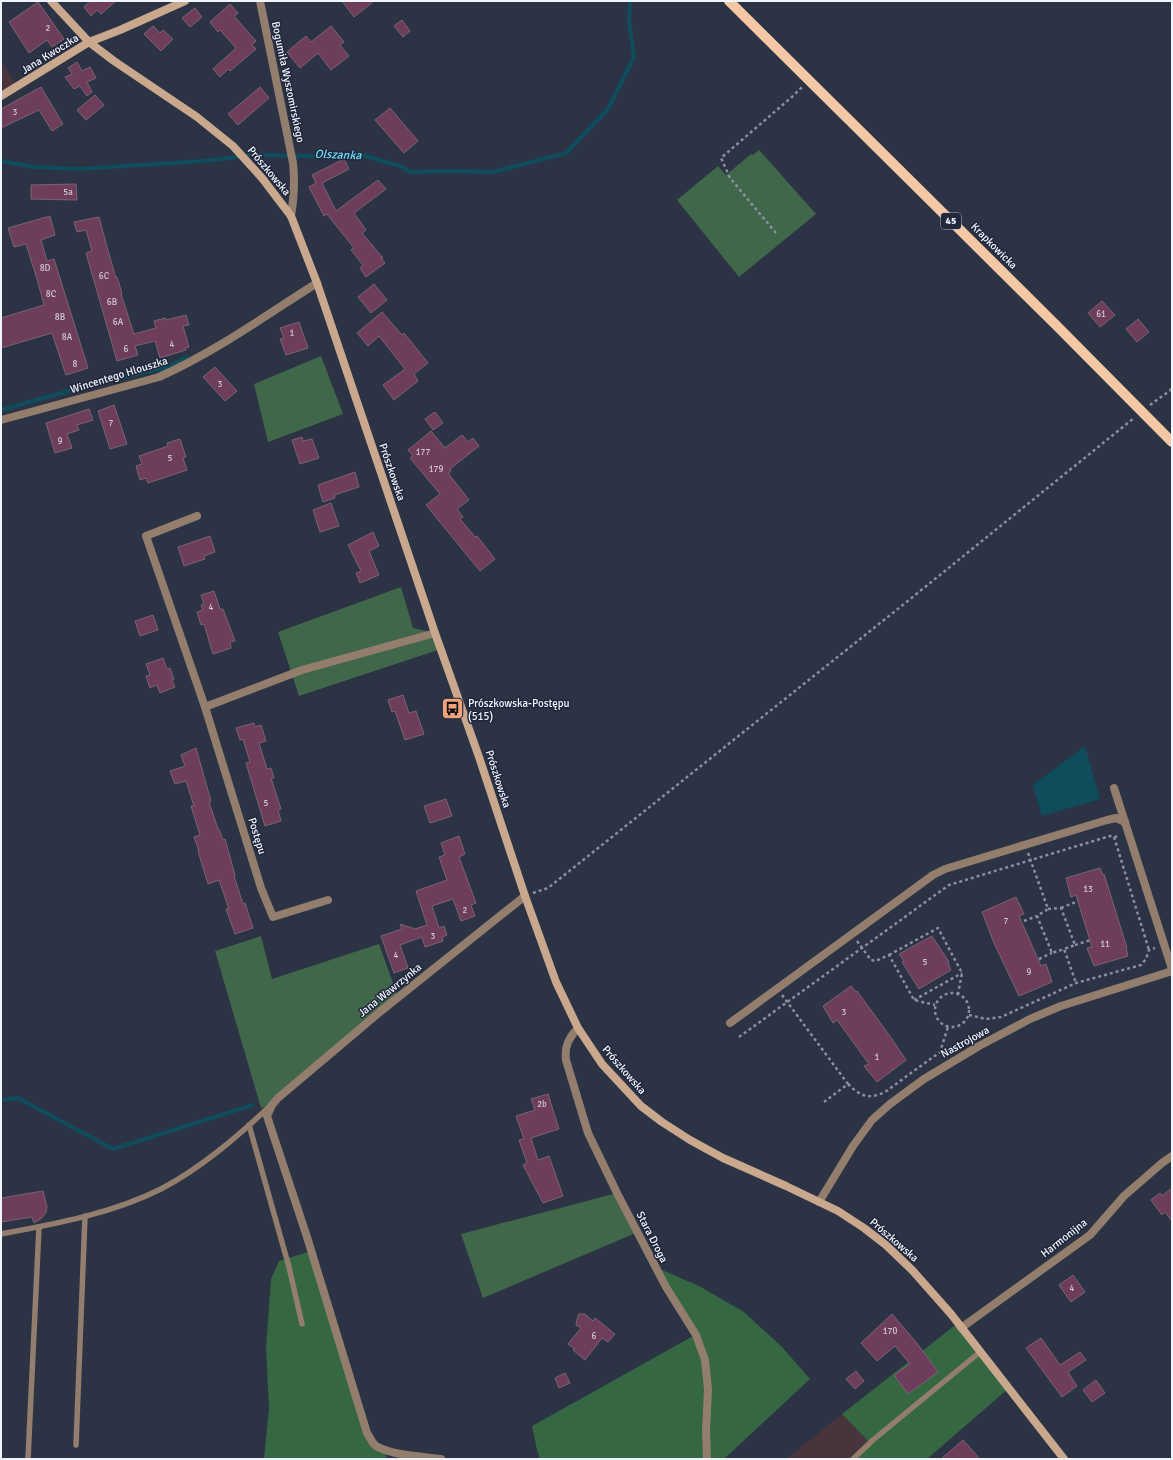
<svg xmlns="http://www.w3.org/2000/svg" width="1173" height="1460" viewBox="0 0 1173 1460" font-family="Signika,sans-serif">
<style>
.commercial{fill:#48343b}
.green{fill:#41674a}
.forest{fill:#356742}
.water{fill:#0f4d5c}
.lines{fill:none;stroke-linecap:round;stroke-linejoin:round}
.stream{stroke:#0f4d5c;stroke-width:4}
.building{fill:#6e3d5c;stroke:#7b6471}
.path{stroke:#8a909e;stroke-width:2.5;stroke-dasharray:3 3;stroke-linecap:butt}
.lane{stroke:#937e6d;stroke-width:5.5}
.street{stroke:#937e6d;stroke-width:8}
.secondary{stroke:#caa88d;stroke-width:8}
.primary{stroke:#f4c8a5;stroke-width:10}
.labels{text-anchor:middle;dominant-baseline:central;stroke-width:3;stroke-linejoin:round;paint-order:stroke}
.number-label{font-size:9px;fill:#d0c7d6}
.shield{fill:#21283b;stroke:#b3b8c4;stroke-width:1}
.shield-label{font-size:10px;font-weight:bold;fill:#f1f5ff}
.street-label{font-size:11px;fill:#f1f5ff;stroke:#21283b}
.poi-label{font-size:11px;fill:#f1f5ff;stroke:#21283b;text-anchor:start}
.water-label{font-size:12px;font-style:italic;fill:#6fdffd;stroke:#21283b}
</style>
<rect width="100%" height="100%" fill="#2b3345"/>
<g class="commercial">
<polygon points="1,59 17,87 1,96"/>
<polygon points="842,1414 870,1443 853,1459 786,1459"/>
</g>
<g class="green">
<polygon points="759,150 816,214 739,277 677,200 718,166 726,175 751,154 753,155"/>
<polygon points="321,356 343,414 268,442 254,384"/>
<polygon points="401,587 413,628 435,633 441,649 299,696 278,632"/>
<polygon points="261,936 272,979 379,944 398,997 272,1105 261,1108 215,951"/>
<polygon points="617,1193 638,1232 483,1298 461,1234"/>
</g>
<g class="forest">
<polygon points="311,1251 367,1433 384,1450 387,1459 264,1459 269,1408 266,1348 271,1279 279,1261"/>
<polygon points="655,1267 699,1286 744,1312 782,1347 810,1379 724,1459 540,1459 537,1450 532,1426 695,1335"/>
<polygon points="958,1323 1009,1388 927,1459 853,1459 870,1443 842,1414"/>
</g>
<polygon class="water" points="1085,746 1100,799 1042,816 1033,785"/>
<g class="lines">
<g class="stream">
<polyline points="1,161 34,167 79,169 203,161 254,155 307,156 358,154 400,166 410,172 448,171 493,172 566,153 608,109 634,57 629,21 630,1"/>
<polyline points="1,410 108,380 165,368 187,357"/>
<polyline points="1,1100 18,1098 113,1149 253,1105"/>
</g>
</g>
<g class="building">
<polygon points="90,1 116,1 101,14 97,10 91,16 84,7"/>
<polygon points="342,1 374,1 354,17"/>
<polygon points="38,2 64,39 52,47 47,40 29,53 9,22"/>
<polygon points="230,4 238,13 234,16 256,41 252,45 256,49 230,71 228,69 220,77 213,69 236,48 220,30 218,32 210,22"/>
<polygon points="195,8 202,17 190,27 182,18"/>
<polygon points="402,20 410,31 403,37 394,26"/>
<polygon points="153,26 160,33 163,30 173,39 161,51 144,34"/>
<polygon points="331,26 344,42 340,45 349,56 331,70 318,53 300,68 287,52 306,36 311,42"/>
<polygon points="77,62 82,71 90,67 96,78 87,82 92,92 87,96 80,86 74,89 65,77 72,74 68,68"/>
<polygon points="41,87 63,124 52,131 39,110 1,128 1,109"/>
<polygon points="260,87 269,98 238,125 228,114"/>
<polygon points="95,95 104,105 86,120 77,110"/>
<polygon points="390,108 418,141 404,153 375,120"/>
<polygon points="344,159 349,169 322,183 336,211 378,180 386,189 354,213 366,230 362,233 383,258 381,258 385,263 366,277 360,268 363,265 351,250 354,248 327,214 324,216 309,187 316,183 312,175"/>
<polygon points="76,184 77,200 31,199 31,185"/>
<polygon points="50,216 55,235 41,240 47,261 54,259 88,368 66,375 52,333 1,348 1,318 44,305 37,279 26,244 14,247 8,228"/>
<polygon points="99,217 107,247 116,278 117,277 122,293 121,294 134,334 156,328 154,321 165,318 166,320 186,315 189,325 183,326 189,347 185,348 186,350 160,358 155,341 135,346 138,355 117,361 86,253 92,251 86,230 77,232 74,222"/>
<polygon points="374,284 387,300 371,313 358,297"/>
<polygon points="1102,301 1115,315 1100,327 1088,313"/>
<polygon points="382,312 402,335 404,333 428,363 414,374 418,381 394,400 383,385 405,369 379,336 368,346 357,333"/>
<polygon points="1138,319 1149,332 1137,342 1126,329"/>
<polygon points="299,322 308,348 286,355 280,339 284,338 280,328"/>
<polygon points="215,367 237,391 225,401 203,377"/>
<polygon points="114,405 127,444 110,449 98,411"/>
<polygon points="89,409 93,420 77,425 79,430 67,434 72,448 55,453 46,423"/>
<polygon points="435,412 443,423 433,430 425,419"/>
<polygon points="431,431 445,448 462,435 468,442 473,438 479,446 450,469 451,471 448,473 469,500 457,509 463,517 460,519 475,537 477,536 495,559 480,571 426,505 440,494 410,458 413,456 408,450"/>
<polygon points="302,437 303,441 312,439 319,458 300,464 292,440"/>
<polygon points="180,439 186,457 183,458 187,470 148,483 146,478 140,480 136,466 142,464 139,456 168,446 167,443"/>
<polygon points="355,472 359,487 334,495 335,498 323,502 318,485"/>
<polygon points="331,503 339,526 320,532 313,510"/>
<polygon points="373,532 379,546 369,551 379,575 360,583 356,573 361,571 348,545"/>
<polygon points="210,536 215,552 204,556 205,559 184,566 178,547"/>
<polygon points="214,591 220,609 223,609 235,641 230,642 231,648 213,654 204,624 201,625 197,612 203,610 201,605 204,604 201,595"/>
<polygon points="153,615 158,630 140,636 135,621"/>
<polygon points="163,658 167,669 170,668 174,679 172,680 175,687 160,693 157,685 150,688 146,676 150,675 146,664"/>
<polygon points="403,695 409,713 416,711 424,734 405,740 395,711 392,712 388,700"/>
<polygon points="254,723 255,727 261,725 266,741 259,743 267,769 271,768 274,778 271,778 281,809 278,810 281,821 265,826 246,763 250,762 243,739 240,740 236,728"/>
<polygon points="196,748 211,801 209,802 218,829 219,829 223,840 225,839 235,875 234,876 243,904 245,903 253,928 235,934 226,909 229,909 219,880 208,884 198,851 199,851 194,837 200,835 191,806 194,806 186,781 175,784 170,771 185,766 181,755"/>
<polygon points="446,799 452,816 430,823 424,806"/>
<polygon points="459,836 465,854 459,857 476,903 471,905 475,916 461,921 453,899 432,906 439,928 444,926 447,935 442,937 443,941 425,947 422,937 400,945 408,968 394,973 381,936 402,929 400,924 415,929 427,925 416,891 447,880 439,857 445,855 441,843"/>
<polygon points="1100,868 1103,875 1104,874 1127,948 1126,948 1128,956 1094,966 1087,948 1092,947 1076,895 1071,897 1066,878"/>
<polygon points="1016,897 1024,914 1019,916 1041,966 1046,964 1052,982 1019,996 994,943 982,912"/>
<polygon points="932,936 949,962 948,963 951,970 919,989 902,962 904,961 899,954"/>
<polygon points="851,986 856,992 857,991 892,1039 906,1060 877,1082 864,1066 869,1064 837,1020 833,1023 823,1006"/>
<polygon points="548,1094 559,1129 531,1138 538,1160 549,1156 563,1196 543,1203 523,1165 527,1163 519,1140 524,1139 516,1116 535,1110 531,1099"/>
<polygon points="1172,1188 1172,1221 1165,1212 1162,1215 1151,1200 1160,1193 1162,1196"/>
<polygon points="43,1191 47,1207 46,1212 42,1218 34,1223 32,1217 1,1222 1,1198"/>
<polygon points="1073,1275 1085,1292 1071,1302 1059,1285"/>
<polygon points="579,1314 585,1314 593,1321 595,1318 615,1334 608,1342 602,1338 585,1360 573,1350 575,1349 568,1344 581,1328 576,1325 577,1319"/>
<polygon points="892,1314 916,1342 938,1372 908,1394 894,1375 910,1364 895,1346 877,1361 861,1343"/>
<polygon points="1041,1338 1060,1365 1080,1352 1086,1360 1068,1372 1077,1386 1062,1397 1026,1348"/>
<polygon points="856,1371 864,1381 855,1389 846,1379"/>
<polygon points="565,1373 570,1383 559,1388 555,1378"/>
<polygon points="1096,1380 1105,1393 1092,1402 1083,1390"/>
<polygon points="963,1440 980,1459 941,1459"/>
</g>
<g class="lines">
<g class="path">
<polyline points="776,233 730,178 721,158 793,96 802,87"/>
<polyline points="1150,405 1172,389"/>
<polyline points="1114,837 1149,950"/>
<polyline points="1028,853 1048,909 1037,916 1052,953 1064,949 1076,983"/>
<polyline points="533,893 548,888 909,600 1134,418"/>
<polyline points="1061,908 1078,901"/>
<polyline points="1048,909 1061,908 1075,945 1064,949"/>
<polyline points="1024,921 1037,916"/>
<polyline points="857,941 871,960 876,961 889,955 914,1000 935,1005"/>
<polyline points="1075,945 1091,940"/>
<polyline points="889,955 938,928 962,973 958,994"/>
<polyline points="1039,959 1052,953"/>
<circle cx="952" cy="1010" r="17"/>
<polyline points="782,995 848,1084 824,1102"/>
<polyline points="914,1000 962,973"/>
<polyline points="969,1015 986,1019 1001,1017 1076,983 1141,965 1146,959 1149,950 1155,948"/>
<polyline points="739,1037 949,885 1110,836 1114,837 1120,836"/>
<path d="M848 1084C860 1096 868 1100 885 1092L940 1052 948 1027"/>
</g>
<g class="lane">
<polyline points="249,1125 289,1267 302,1324"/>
<path d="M1 1234C55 1224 111 1214 161 1189 201 1168 237 1137 270 1106"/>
<polyline points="76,1445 85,1216"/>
<polyline points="28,1459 39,1227"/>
<polyline points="853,1459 873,1440 980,1352"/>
</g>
<g class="street">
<path d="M260 1 293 163C295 181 294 198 291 216"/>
<path d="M1 420 159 377C215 352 265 316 317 283"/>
<polyline points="197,516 146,536 205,707 261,888 273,917 328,900"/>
<polyline points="205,707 302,670 435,633"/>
<polyline points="1114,788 1172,969"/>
<polyline points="730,1023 933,875 945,869 1107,820 1116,818 1125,822"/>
<path d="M578 1028C569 1038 564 1046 566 1060L588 1133 617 1193 666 1287 696 1335 705 1360 708 1389 706 1430 707 1459"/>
<polyline points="819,1202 853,1146 872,1120 890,1104 924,1079 979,1046 1030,1019 1061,1006 1172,971"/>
<polyline points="961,1328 1090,1235 1124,1196 1162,1163 1172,1156"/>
<path d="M441 1459C423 1457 391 1455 376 1446 372 1443 370 1437 367 1433L307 1237 267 1116 272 1105 278 1098 381 1011 525 896"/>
</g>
<g class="secondary">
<polyline points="51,1 89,42 114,61 197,117 233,146 262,178 291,216 317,283 435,633 479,757 525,896 556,982 578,1028 602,1064 641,1106 662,1122 690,1140 723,1158 786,1186 838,1211 864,1228 886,1245 913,1271 951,1314 1064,1459"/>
<polyline points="1,96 89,42 120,30 185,1"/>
</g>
<polyline class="primary" points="729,1 1056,325 1172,442"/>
</g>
<defs>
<symbol id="bus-square" viewBox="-11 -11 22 22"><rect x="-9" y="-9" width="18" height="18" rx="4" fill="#f0a27a" stroke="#21283b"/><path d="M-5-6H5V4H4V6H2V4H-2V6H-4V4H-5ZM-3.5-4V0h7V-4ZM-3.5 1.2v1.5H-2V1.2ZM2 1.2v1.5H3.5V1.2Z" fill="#111"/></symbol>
</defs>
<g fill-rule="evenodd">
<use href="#bus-square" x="440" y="696" width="25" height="25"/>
</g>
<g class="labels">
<g class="number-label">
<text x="48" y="28">2</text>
<text x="15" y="112">3</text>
<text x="68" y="192">5a</text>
<text x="45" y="268">8D</text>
<text x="104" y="276">6C</text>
<text x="51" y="294">8C</text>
<text x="112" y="302">6B</text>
<text x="1101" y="314">61</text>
<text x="60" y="317">8B</text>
<text x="118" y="322">6A</text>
<text x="292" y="333">1</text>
<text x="67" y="337">8A</text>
<text x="172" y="344">4</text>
<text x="126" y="349">6</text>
<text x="75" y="364">8</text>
<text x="220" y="384">3</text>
<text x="111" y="423">7</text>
<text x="60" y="441">9</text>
<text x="423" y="452">177</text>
<text x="170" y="458">5</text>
<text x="436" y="469">179</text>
<text x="211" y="607">4</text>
<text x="266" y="803">5</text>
<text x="1088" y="889">13</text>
<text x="465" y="910">2</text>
<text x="1006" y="921">7</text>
<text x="433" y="936">3</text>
<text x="1105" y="944">11</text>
<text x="396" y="955">4</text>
<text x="925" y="962">5</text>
<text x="1029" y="972">9</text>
<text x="844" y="1012">3</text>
<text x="877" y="1057">1</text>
<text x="542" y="1104">2b</text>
<text x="1072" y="1288">4</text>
<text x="890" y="1331">170</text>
<text x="594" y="1336">6</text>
</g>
<rect class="shield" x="941" y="213" width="20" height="16" rx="3"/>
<g class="shield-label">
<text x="951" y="221">45</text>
</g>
<g class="street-label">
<text transform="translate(50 54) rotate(-32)">Jana Kwoczka</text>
<text transform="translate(288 82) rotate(78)">Bogumiła Wyszomirskiego</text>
<text transform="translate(269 171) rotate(50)">Prószkowska</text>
<text transform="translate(994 246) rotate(45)">Krapkowicka</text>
<text transform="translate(119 375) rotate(-17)">Wincentego Hlouszka</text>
<text transform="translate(392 472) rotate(71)">Prószkowska</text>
<text transform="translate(498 779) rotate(72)">Prószkowska</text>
<text transform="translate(257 836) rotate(73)">Postępu</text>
<text transform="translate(390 990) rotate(-39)">Jana Wawrzynka</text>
<text transform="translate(965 1042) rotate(-29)">Nastrojowa</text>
<text transform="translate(624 1070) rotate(49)">Prószkowska</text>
<text transform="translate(652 1237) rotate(63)">Stara Droga</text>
<text transform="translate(1064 1238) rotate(-38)">Harmonijna</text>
<text transform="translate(894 1240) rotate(41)">Prószkowska</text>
</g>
<g class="poi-label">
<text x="468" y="703">Prószkowska-Postępu<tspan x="468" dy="13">(515)</tspan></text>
</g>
<g class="water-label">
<text transform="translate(338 155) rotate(2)">Olszanka</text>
</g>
</g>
<rect width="1173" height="1460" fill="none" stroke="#f1f5ff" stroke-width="4"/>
</svg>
